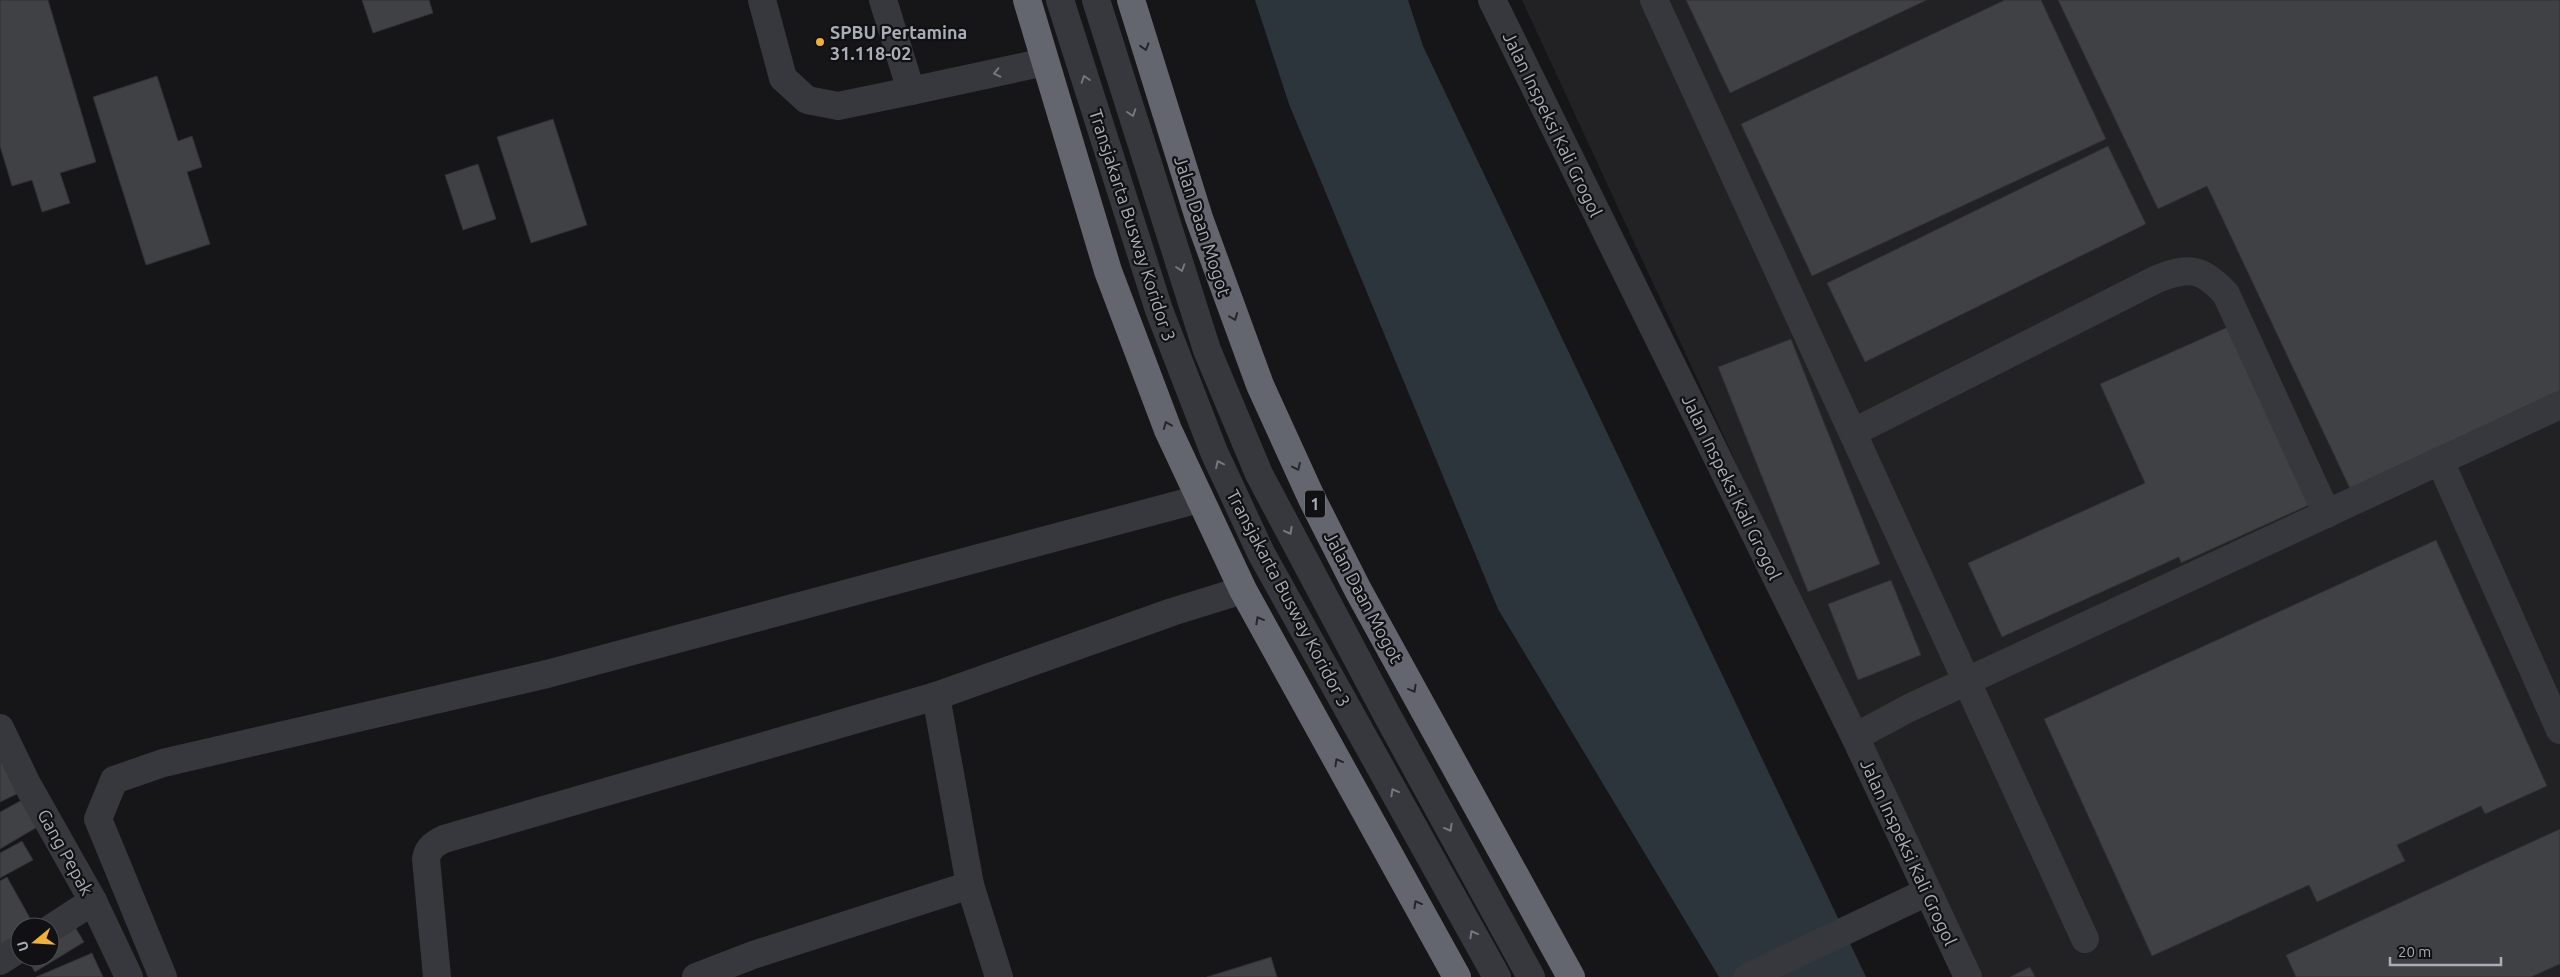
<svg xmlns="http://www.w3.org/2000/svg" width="2560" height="977" viewBox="0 0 2560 977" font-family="Ubuntu,sans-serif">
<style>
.built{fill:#222225}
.water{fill:#2c353c}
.building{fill:#404145;stroke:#303034}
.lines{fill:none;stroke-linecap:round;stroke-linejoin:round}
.minor{stroke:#37383d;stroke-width:28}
.highway{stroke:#63666e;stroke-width:28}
.oneway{stroke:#26262a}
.oneway2{stroke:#757881}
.poi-dot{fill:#f2b134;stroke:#111113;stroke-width:2}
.labels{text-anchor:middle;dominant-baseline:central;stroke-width:4.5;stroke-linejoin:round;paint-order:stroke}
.shield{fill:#111113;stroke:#7b7e86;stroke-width:1}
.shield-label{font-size:16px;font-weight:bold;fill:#a8adb8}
.poi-label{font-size:18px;font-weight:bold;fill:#a8adb8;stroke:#111113;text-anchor:start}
.street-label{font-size:18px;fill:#a8adb8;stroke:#111113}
</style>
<rect width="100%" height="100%" fill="#161618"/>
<polygon class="built" points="1522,0 2560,0 2560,977 1974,977"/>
<polygon class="water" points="1255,0 1408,0 1423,46 1866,977 1719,977 1498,609 1289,104"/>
<g class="building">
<polygon points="0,0 48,0 96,162 60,173 70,203 42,212 32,180 12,186 0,146"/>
<polygon points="362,0 429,0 433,13 373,33"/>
<polygon points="1686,0 1927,0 1730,93"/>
<polygon points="2005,0 2041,0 2106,139 1812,276 1741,124"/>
<polygon points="2058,0 2560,0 2560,398 2354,497 2207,186 2158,209"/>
<polygon points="157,76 178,141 192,136 202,167 187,172 210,244 146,265 93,97"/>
<polygon points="553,119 587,225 531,243 497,137"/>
<polygon points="2108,146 2146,224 1865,362 1827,283"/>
<polygon points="478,164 496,219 463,230 445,175"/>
<polygon points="2228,327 2309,505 2181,563 2179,557 2002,637 1968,563 2145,483 2100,384"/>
<polygon points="1791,339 1880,564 1808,592 1718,367"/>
<polygon points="2436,540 2547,786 2485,814 2481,806 2397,845 2405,861 2317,902 2309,885 2152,956 2044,719"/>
<polygon points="1891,580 1921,655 1858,680 1828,604"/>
<polygon points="0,753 23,791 0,802"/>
<polygon points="24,799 39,826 0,849 0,812"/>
<polygon points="2560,829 2560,964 2531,977 2296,977 2286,955"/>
<polygon points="22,841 33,860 0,878 0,853"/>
<polygon points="7,877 35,927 20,927 20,941 0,952 0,881"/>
<polygon points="71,920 84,942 35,972 26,957 50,957 50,933"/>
<polygon points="92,953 103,977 36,977"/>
<polygon points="1271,957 1277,977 1207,977"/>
<polygon points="2030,967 2035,977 2010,977"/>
</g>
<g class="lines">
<g class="minor">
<polyline points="762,0 783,78 807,100 838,106 911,91"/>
<polyline points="883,0 911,91 1045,62"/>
<polyline points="1060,0 1159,310 1214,452 1261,553 1497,977"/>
<polyline points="1096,0 1207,350 1259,474 1387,715 1531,977"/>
<polyline points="1492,0 1855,737 1968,977"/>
<polyline points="1654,0 2085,939"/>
<path d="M1854 432 2157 279C2189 266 2202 268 2226 294L2327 514"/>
<polyline points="2440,461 2560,730"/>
<polyline points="0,728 27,784 93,901 129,977"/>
<polyline points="1855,737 1909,708 2560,405"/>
<polyline points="970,885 999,977"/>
<polyline points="50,929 93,901"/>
<polyline points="0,961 20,948"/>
<polyline points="163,977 98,819 114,780 163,763 547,674 1199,499"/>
<path d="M437 977 426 859C428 848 434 844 444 839L936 696"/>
<polyline points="696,977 753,955 970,885 936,696 1172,612 1243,590"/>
<polyline points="1748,977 1927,892"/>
</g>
<g class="highway">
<polyline points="1027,0 1108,271 1168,430 1243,590 1457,977"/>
<polyline points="1131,0 1199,218 1260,385 1312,499 1358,590 1571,977"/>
</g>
</g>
<defs><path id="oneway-chevron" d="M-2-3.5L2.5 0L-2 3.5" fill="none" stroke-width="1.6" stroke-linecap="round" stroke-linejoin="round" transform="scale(1.25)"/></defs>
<g class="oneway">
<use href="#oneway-chevron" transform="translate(1145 47) rotate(73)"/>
<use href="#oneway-chevron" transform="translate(1234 317) rotate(69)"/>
<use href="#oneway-chevron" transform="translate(1167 425) rotate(-112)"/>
<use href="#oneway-chevron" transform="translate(1297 467) rotate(65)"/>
<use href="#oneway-chevron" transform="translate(1259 620) rotate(-119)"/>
<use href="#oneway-chevron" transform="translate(1413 689) rotate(61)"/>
<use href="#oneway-chevron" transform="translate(1338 762) rotate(-119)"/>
<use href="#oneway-chevron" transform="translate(1417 904) rotate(-119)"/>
</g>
<g class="oneway2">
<use href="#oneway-chevron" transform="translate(997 73) rotate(167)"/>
<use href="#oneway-chevron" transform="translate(1085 79) rotate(-108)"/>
<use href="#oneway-chevron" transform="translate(1132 113) rotate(72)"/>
<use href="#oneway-chevron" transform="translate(1181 268) rotate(72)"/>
<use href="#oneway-chevron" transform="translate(1219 464) rotate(-115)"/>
<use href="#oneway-chevron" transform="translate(1289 531) rotate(62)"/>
<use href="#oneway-chevron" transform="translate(1394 792) rotate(-119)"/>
<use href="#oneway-chevron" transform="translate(1449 828) rotate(61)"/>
<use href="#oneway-chevron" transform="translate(1473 934) rotate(-119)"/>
</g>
<circle class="poi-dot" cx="820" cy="42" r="5"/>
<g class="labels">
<rect class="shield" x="1305" y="490.5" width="20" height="27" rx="4"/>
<g class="shield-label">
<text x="1315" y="504">1</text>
</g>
<g class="poi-label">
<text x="830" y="32">SPBU Pertamina<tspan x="830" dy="21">31.118-02</tspan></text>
</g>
<g class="street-label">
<text transform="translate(1553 124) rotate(64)">Jalan Inspeksi Kali Grogol</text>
<text transform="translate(1133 225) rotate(72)">Transjakarta Busway Koridor 3</text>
<text transform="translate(1203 226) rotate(72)">Jalan Daan Mogot</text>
<text transform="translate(1732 487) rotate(64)">Jalan Inspeksi Kali Grogol</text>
<text transform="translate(1364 597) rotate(62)">Jalan Daan Mogot</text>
<text transform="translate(1289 598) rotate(62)">Transjakarta Busway Koridor 3</text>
<text transform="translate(66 852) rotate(61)">Gang Pepak</text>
<text transform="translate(1909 852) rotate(65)">Jalan Inspeksi Kali Grogol</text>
</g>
</g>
<g transform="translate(35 942) rotate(252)"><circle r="24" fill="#111113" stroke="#4d4f55"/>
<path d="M0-4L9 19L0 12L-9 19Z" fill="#f2b134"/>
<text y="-8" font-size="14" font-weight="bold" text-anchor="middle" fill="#a8adb8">U</text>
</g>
<path d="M2390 957v8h111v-8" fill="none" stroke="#a8adb8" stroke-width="2.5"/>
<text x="2398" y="957" font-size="15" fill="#a8adb8" stroke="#111113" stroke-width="4" paint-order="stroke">20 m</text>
</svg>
